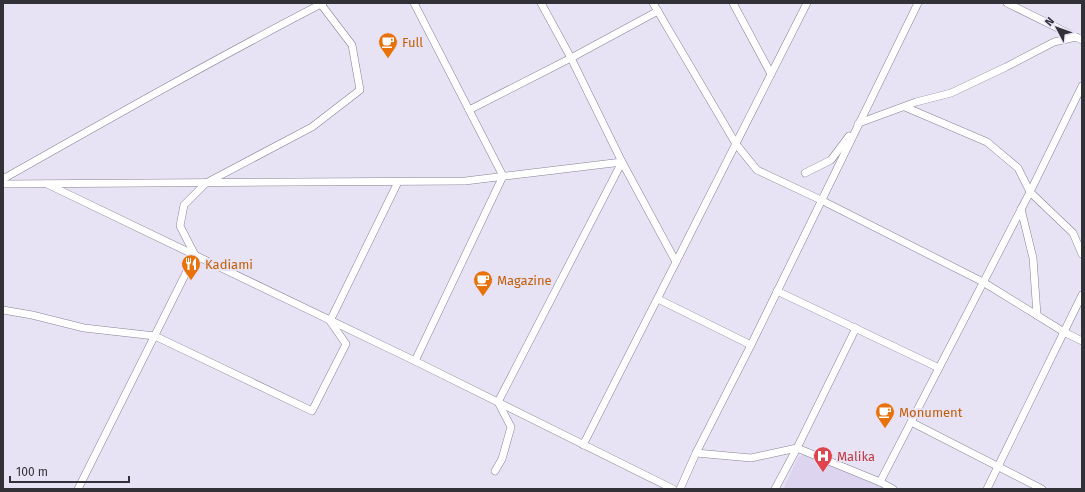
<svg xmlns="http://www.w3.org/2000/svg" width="1085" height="492" viewBox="0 0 1085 492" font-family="'Fira Sans',sans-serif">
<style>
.built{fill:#ddd5ef}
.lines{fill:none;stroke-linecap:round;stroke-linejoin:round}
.street-casing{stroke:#878293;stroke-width:8}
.street{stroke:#fff;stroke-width:7}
.labels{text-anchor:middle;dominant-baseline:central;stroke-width:4;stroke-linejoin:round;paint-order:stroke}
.food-label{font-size:13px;fill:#c56008;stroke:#e8e2f5;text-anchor:start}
.health-label{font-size:13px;fill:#be3a42;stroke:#e8e2f5;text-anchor:start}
</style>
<rect width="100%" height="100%" fill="#e8e2f5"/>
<polygon class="built" points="813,450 885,489 783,489 798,457"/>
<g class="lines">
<defs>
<g id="street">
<polyline points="414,3 503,176 415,361"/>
<polyline points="653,3 736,144 757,170 821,200 983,282 1064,332 1082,341"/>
<polyline points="733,3 771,74"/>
<polyline points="1007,3 1082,40"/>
<polyline points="905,107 987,142 1018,168 1030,192 1073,233 1082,254"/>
<polyline points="469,110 571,58 658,11"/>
<polyline points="858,124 859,123 916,102 951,93 1006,67 1054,42 1076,37"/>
<polyline points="805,173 831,160 849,136"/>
<path d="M3 179C109 119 215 59 323 3"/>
<polyline points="3,184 465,181 622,162 676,262"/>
<polyline points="47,184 415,361 673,489"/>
<polyline points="1021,209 1033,258 1037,315"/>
<polyline points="777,291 939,368"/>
<polyline points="658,299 751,345"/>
<polyline points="3,310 32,315 84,328 155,336 312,411 346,344 330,321 398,182"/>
<polyline points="911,422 1042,489"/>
<polyline points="583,445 676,262 807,3"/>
<polyline points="696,453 751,458 797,448 880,482 893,489"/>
<polyline points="495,471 502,459 511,427 498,402 622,162 571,58 541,3"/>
<polyline points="880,482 1030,192 1082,86"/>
<polyline points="78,489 195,255 180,226 184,205 206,183 312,127 360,90 352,45 320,3"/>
<polyline points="680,489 696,453 751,345 918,3"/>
<polyline points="775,489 797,448 856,328"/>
<polyline points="987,489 1082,295"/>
</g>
</defs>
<use href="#street" class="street-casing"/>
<use href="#street" class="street"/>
</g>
<defs>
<symbol id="cafe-pin" viewBox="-11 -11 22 30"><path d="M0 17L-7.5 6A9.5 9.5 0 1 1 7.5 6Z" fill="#e8710a" stroke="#e8e2f5"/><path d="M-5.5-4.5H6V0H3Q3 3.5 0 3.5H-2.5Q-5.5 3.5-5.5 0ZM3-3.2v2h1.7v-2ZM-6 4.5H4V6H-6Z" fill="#fff"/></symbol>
<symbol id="restaurant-pin" viewBox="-11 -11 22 30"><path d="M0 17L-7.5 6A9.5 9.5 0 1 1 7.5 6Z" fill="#e8710a" stroke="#e8e2f5"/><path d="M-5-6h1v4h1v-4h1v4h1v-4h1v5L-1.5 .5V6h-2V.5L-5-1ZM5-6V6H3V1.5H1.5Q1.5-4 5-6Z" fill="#fff"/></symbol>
<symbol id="hospital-pin" viewBox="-11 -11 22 30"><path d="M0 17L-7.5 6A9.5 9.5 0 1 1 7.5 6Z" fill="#e0444e" stroke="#e8e2f5"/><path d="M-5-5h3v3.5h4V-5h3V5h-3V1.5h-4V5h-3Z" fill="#fff"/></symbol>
</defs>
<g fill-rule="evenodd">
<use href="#cafe-pin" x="377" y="31" width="22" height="30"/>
<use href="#restaurant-pin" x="180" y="253" width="22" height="30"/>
<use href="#cafe-pin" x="472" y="269" width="22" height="30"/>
<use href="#cafe-pin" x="874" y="401" width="22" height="30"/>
<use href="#hospital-pin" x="812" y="445" width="22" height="30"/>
</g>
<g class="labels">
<g class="food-label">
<text x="402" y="42">Full</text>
<text x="205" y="264">Kadiami</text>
<text x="497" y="280">Magazine</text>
<text x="899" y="412">Monument</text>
</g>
<g class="health-label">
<text x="837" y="456">Malika</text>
</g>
</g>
<rect width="1085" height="492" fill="none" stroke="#333138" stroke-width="8"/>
<g transform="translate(1057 28) rotate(311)" stroke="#e8e2f5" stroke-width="3" paint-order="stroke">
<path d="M0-3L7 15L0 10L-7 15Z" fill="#333138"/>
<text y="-6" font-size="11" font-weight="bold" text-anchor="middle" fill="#333138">N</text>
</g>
<path d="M10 476v6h119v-6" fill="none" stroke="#333138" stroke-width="2"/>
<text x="16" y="476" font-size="12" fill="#333138" stroke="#e8e2f5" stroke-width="3" paint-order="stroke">100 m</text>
</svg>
